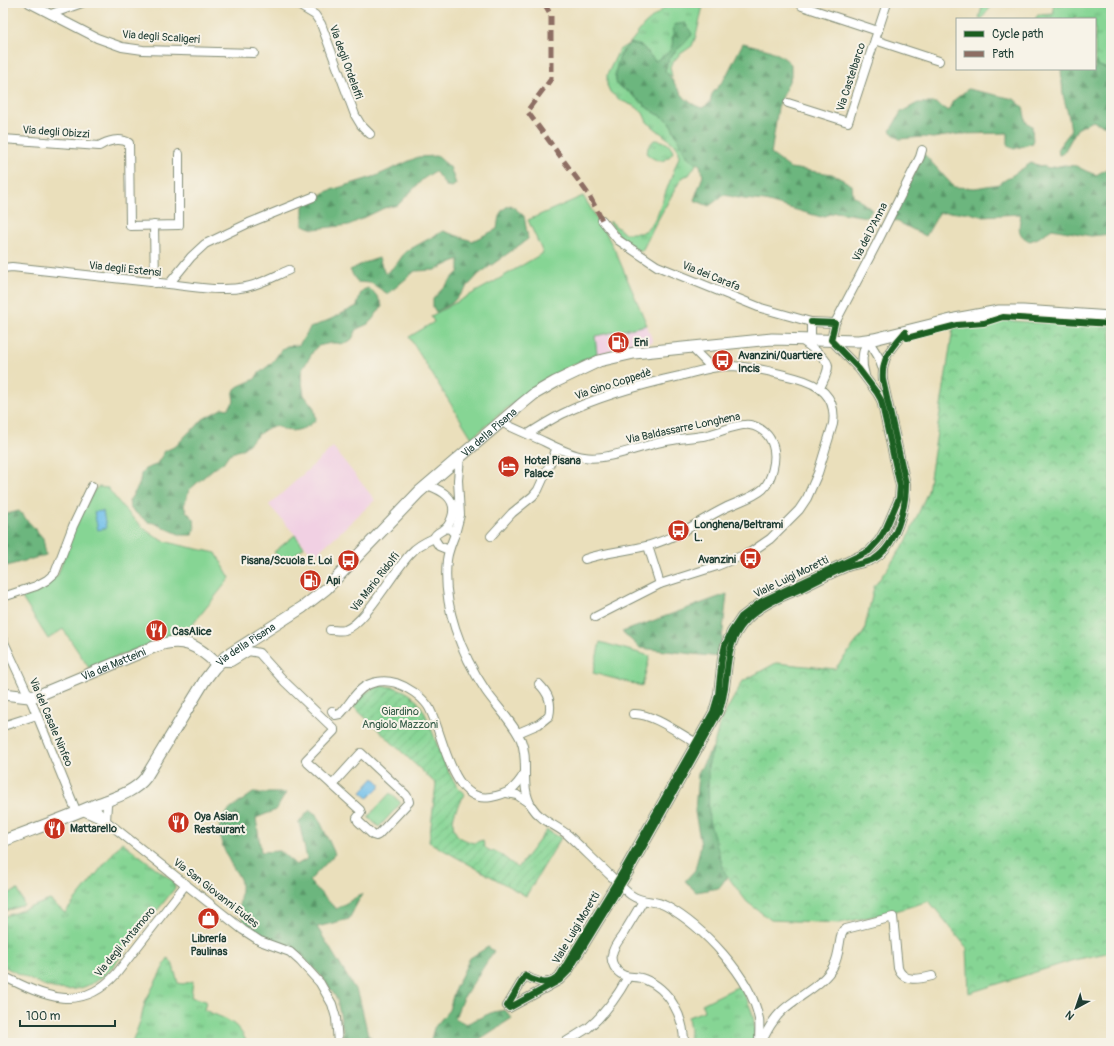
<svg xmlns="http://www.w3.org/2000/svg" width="1114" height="1046" viewBox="0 0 1114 1046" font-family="Pangolin,sans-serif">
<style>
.built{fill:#f1d0e3}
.grass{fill:url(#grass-tufts);stroke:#528964}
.forest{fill:url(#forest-firs);stroke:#467a59}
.park{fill:url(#park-crowns);stroke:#528964}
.garden{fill:url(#garden-furrows);stroke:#528964}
.pitch{fill:#86d594;stroke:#528964}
.water{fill:#70bfeb;stroke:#487e90}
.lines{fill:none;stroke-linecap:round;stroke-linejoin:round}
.minor-casing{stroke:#848e78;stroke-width:10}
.major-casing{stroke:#848e78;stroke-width:13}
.minor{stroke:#fff;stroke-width:8}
.major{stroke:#fff;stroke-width:11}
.quiet{stroke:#8d6e63;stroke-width:5;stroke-dasharray:10 5;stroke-linecap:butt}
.cycleway-casing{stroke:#f7f3e8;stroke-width:8}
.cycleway{stroke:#1b5e20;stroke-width:6}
.labels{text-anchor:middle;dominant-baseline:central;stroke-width:4;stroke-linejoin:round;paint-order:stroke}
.street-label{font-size:11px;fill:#1f3d34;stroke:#f7f3e8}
.poi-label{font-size:11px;font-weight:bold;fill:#1f3d34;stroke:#f7f3e8;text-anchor:start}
.park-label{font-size:11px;fill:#345b47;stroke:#f7f3e8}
</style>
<defs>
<pattern id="grass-tufts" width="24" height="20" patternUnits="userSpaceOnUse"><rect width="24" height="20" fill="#86d594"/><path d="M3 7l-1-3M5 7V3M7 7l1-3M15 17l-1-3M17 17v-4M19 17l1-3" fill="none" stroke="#6dae7a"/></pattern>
<pattern id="forest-firs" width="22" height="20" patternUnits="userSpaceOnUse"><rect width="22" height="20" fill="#6cb67e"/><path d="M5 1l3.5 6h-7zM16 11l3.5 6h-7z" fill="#589568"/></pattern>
<pattern id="park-crowns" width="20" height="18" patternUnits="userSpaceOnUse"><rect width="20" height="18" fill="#86d594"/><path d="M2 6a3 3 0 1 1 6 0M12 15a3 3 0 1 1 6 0" fill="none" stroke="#6dae7a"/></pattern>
<pattern id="garden-furrows" width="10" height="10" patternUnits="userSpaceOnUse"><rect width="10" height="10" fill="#86d594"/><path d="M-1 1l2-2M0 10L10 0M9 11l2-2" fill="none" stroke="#6dae7a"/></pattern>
</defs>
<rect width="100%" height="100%" fill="#f7f3e8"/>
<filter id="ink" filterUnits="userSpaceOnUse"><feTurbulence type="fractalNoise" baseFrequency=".025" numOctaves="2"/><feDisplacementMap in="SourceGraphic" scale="8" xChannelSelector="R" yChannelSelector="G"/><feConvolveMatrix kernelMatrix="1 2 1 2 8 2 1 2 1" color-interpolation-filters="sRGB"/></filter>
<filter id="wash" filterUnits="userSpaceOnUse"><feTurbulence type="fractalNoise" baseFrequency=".012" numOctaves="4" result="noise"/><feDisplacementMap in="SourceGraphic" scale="16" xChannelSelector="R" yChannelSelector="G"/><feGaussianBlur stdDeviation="0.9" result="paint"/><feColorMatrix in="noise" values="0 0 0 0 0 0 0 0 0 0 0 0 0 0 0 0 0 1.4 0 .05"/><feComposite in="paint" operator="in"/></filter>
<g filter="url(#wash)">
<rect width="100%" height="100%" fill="#eadfbb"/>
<g class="built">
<polygon points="647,325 653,342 597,354 595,336"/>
<polygon points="333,447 375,500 314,556 269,505"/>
</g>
<g class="grass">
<path d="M670 3H706L703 6 696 36 692 46 679 55 670 66 672 77 665 71C669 56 673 52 685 43L672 36 673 47 666 56 655 61 642 46 623 50C618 63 613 71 617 85L629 92 649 109 669 121 684 151 690 159 697 163 689 175 682 177 655 225 642 251C627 247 618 234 609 222H611L624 233H640L647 230 656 218 679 157V151L676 146 667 138 647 122 643 113 636 107 620 100 610 92 607 85V75L619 50 630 43 644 25Z"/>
<path d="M983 3H992C991 9 985 13 982 19H979Z"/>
<polygon points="1053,3 1110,3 1111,70 1099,66 1095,61 1095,19 1077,19 1075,16 1074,19 1035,19 1038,15 1054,14"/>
<path d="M654 140C663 140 670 143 673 152 666 164 656 162 647 154L648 147Z"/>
<path d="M122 842 174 882 175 888 111 969C73 1006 43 986 3 966V917L50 900 65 913Z"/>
<path d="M168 958 172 962 178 983 183 984 193 981 191 997 206 1001 204 1010C225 1019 238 1021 247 1043H132L141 1019 145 1002Z"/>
<path d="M739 986C752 1009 756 1016 754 1043H689L690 1031 688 1017 704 1011 702 1004Z"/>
</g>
<g class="forest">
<path d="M685 23 692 34C681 50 670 50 665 71 679 86 680 101 702 108L710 103 712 94 725 78 743 43C762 48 777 50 791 64V76L778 108 771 154 790 168 832 174 852 185 853 195 872 210 867 217 836 212 821 217 765 201 744 199 724 195 709 206 694 200 703 176 700 165 690 159 684 151 669 121 649 109 629 92 617 85C613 70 619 54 630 43L642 46 655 61C677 50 671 46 674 25Z"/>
<polygon points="1095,61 1099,66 1111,70 1111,133 1106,126 1092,121 1077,129 1063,154 1059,155 1058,148 1071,131 1069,118 1063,95 1061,69 1095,69"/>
<polygon points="968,89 1014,99 1023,107 1026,122 1032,126 1033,143 1014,149 1008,146 1008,133 958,134 933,138 923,137 899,139 890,131 901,112 918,103 936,103 948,111 953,101"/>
<path d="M924 154 954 187 975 188 999 184 1031 163 1049 168 1064 165 1076 166 1086 171 1096 175 1111 167V234L1091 236 1052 229 1038 238 1030 241C1016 235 1019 227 1021 214L981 216 966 212 939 213 926 236 892 219Z"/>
<polygon points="437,156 450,167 456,184 452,187 446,186 435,171 423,179 398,205 384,208 349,225 314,229 303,225 303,206 328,191 376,176 418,157"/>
<path d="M511 205 524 216 528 239 479 274 452 303 436 312 433 307V299L459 271V259L435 270 415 271 388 294 371 283 357 282 350 270 364 263 379 258 385 274 396 265 405 252 443 231 472 241 497 229C499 217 498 210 511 205Z"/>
<path d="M368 288C375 292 379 298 382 306L372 320 368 324 357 329 352 339 347 343 342 344 336 343H331L318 346 314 350 302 370 301 376 304 395 314 408 316 419C311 427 295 433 285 430 281 429 279 426 274 426 261 429 253 441 244 448 239 451 234 452 229 454L223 463 213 469 189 490 184 506 186 511 194 519 195 530 192 535H181L154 523 148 522 133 511 130 507 129 501 138 487 140 482 141 474 145 469 156 465 165 451 176 446 190 431 195 428 203 419 223 408 228 409 234 401 233 395 235 389 239 386 255 379 258 374 272 363 282 349 287 346 299 345 310 328 331 319 357 306 360 295 363 290Z"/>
<polygon points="19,511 43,538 46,555 3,567 3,515"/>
<polygon points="727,594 720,657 640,648 622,632"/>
<polygon points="728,721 739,860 719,888 696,892 685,881 695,870 701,845 695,812 698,773"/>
<path d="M253 793H286L276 810 256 818 261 852 280 851 296 865 307 859 299 822 310 810 317 815 335 854 309 881 336 909 362 894 349 919 317 927 359 996 368 1035 378 1043H346L343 1040V1030L337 999 323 978 297 951 262 935 248 926 238 913C239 905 243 886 240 879 237 872 231 866 228 858 209 819 222 815 253 793Z"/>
<polygon points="488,947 494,951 462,1000 455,1018 466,1024 493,1012 505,1010 512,1018 474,1043 430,1043 434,1028 449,1010 455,989 470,958"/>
</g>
<polygon class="park" points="1001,320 1042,323 1059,322 1111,325 1111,952 1074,960 969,993 967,948 929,901 889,913 840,923 771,920 747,902 725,873 709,820 708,767 720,722 743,681 776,663 835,669 864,632 874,587 906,542 928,491 953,328 982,325"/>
<path class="garden" d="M380 686C421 686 426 716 438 747 444 764 452 782 465 795 457 805 447 823 458 836 462 839 468 841 473 843L483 840 484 846 487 849 491 851 497 852 518 868 547 830 561 838 526 896 429 842 436 784 354 707C360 695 368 690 380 686Z"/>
<g class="pitch">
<polygon points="583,196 606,233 617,255 647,325 595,336 597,354 570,366 543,380 496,417 472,438 409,337 434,322 431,316 492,283 543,253 528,220"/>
<path d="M98 487 108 488C120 505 145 534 164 541 181 546 199 549 216 553L230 578 185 634 149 644 89 668 63 629 48 639 22 598 58 575 73 531 94 490Z"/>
<polygon points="295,535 304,547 284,563 274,552"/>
<polygon points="600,642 650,656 642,686 593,673"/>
<polygon points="390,793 401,803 379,827 368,817"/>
<polygon points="18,890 24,905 3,912 3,895"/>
</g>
<g class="water">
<polygon points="103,511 106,528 98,530 94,512"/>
<polygon points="374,778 381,785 368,798 361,792"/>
</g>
</g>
<g filter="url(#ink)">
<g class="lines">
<defs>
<g id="minor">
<polyline points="29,3 97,38 122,47 143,50 254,53"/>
<polyline points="295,3 315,15 321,24 355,115 361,125 370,134"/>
<polyline points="802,6 878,31"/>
<polyline points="51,14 82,3"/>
<polyline points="875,40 939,61"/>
<polyline points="788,103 848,122 887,3"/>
<path d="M3 139 99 146C107 141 120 137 129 143L130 226 179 225V154"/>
<polyline points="602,220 618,240 657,266 761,308 811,322 811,339"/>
<polyline points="154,225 155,283"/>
<polyline points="3,268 12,267 169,284 191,257 205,244 249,223 313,197"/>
<path d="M169 284C194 287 221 292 246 287 261 284 275 276 289 270"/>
<path d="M811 322 835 323 831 340 859 369 877 393 881 400 900 486 899 498 886 528 879 540 869 551 762 601 741 617 731 632 725 645 722 658 718 695 713 712 623 871 559 976C552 983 543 984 534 980 530 979 529 977 525 976L509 1003 507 1006 509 1008 560 980 568 972 628 874 719 712C732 680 720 649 746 621 760 605 782 597 801 589 815 582 830 574 845 568 854 564 865 564 874 559 896 546 906 508 906 484L883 380C881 358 891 348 905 332"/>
<polyline points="835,323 877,243 920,157 922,150"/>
<path d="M800 339C806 344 828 358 828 366 828 373 823 381 820 388"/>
<polyline points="691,347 711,367"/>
<path d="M865 375C861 363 862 351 868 340L878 356 882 367"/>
<path d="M501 422C515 429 530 435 545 442 557 448 571 455 584 457 605 461 639 447 661 442 675 439 689 438 703 436 716 434 738 423 750 425 761 427 770 435 773 446 777 458 772 480 763 489 753 498 737 502 725 508 699 521 678 537 650 545 628 551 606 552 585 559"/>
<path d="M528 434C539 427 550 420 562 414 599 396 639 385 680 376 696 372 710 367 727 366 750 366 773 372 796 378 819 384 837 396 833 424L818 473 807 498 799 510 770 539 751 552 717 566 660 584 595 617"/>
<path d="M427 485C441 490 458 498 452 517 451 520 449 525 446 528 441 532 436 532 434 538L439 546 449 550"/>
<path d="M446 528 450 529 455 534C452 542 448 551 447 560 442 605 461 654 486 691 497 707 513 722 521 740 530 762 519 786 532 807 541 821 556 825 568 835 583 849 597 863 612 877 618 883 624 890 631 895 644 904 654 899 666 906 702 926 751 976 759 1019 760 1026 759 1035 759 1043"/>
<polyline points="455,534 460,515 458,480 460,457"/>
<polyline points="491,536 512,513 533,496 538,490 557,448"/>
<polyline points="648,546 660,584"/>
<polyline points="3,597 36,586 47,580 55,573 73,526 92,486"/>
<path d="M330 630C335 630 341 631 345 630 365 624 394 570 411 553 417 546 425 542 434 538"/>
<polyline points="3,640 32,703 77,813"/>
<polyline points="220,662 231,662 249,651 259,653 285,682 334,729 334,731 306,760 308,763 360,810 361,813 357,818 358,821 373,835 376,836 378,835 409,802 408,798 406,795 361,753 332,785"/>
<path d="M332 711 335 715 340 714C349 706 353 694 364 687 374 681 385 680 396 683 408 687 421 696 428 706 443 729 450 805 491 797 508 794 515 789 524 774"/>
<path d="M633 714C651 712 683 736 700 745"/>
<polyline points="3,726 37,715"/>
<path d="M518 733 539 724 549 716C552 703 549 694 539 684"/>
<polyline points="507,793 517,795 530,804"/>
<polyline points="93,806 106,821 243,930 260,941 290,952 300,961 320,983 332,1004 336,1018 338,1043"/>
<polyline points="83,811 105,821"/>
<polyline points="106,821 107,805 110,799"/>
<path d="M643 901C636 913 629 924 622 936 618 941 613 948 612 955 610 962 616 972 623 975 629 978 637 976 644 979 670 989 684 1017 684 1043"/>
<path d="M3 976C45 997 81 1014 117 973L186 884"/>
<path d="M564 1043C572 1038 580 1033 588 1028 605 1014 618 995 628 977"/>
<path d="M761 1043C767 1031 773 1019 783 1010 798 996 825 984 834 965 839 956 839 943 842 932L846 929 893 917 898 968C903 983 920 979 932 976"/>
</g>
<g id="major">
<path id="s1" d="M3 694 29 697 39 695 154 647C182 636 197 645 217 664"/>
<path id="s2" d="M3 841C34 829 65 818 95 805 113 798 134 793 146 777L205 680 214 668 225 657 303 607 326 589 419 492 523 403 534 394 555 382 599 361 634 353 772 339 858 341 874 339 955 319 999 311H1023L1111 317"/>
</g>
</defs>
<use href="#minor" class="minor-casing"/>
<use href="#major" class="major-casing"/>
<use href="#minor" class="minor"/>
<use href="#major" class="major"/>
<polyline class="quiet" points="544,3 551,15 551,79 527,111 589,195 602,220"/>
<defs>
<g id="cycleway">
<path d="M811 322 835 323 831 340 859 369 877 393 881 400 900 486 899 498 886 528 879 540 869 551 762 601 741 617 731 632 725 645 722 658 718 695 713 712 623 871 559 976C552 983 543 984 534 980 530 979 529 977 525 976L509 1003 507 1006 509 1008 560 980 568 972 628 874 719 712C732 680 720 649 746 621 760 605 782 597 801 589 815 582 830 574 845 568 854 564 865 564 874 559 896 546 906 508 906 484L883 380C881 358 891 348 905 332"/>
<polyline points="905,332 907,338 957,325 984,323 1003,317 1111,324"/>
</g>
</defs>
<use href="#cycleway" class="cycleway-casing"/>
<use href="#cycleway" class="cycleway"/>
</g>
</g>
<defs>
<symbol id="fuel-disc" viewBox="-11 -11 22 22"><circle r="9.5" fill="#c8321e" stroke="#f7f3e8"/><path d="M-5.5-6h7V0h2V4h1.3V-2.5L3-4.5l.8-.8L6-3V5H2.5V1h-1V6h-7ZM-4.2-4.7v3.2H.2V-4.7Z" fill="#fff"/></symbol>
<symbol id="bus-disc" viewBox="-11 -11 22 22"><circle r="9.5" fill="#c8321e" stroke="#f7f3e8"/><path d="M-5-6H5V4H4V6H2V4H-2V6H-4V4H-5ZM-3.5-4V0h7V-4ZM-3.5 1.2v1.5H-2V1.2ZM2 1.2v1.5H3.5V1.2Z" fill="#fff"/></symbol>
<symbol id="hotel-disc" viewBox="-11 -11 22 22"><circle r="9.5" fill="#c8321e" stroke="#f7f3e8"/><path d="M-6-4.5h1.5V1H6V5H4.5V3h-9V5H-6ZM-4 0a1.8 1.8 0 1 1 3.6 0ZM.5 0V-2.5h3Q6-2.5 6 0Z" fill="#fff"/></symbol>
<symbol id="restaurant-disc" viewBox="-11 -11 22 22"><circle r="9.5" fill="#c8321e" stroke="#f7f3e8"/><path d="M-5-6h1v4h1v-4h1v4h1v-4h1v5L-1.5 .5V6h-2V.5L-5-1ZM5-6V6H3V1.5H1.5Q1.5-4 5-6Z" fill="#fff"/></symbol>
<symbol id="shop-disc" viewBox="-11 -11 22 22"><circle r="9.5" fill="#c8321e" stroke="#f7f3e8"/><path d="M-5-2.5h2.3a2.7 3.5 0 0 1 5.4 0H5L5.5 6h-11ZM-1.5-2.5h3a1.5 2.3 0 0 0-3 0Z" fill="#fff"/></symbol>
</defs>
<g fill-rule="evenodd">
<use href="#fuel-disc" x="606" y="330" width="25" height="25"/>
<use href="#bus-disc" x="710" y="348" width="25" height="25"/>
<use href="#hotel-disc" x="496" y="454" width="25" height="25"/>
<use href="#bus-disc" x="666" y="518" width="25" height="25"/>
<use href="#bus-disc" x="738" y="546" width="25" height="25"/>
<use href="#bus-disc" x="336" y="548" width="25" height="25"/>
<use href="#fuel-disc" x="298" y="568" width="25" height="25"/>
<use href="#restaurant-disc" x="144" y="618" width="25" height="25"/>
<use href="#restaurant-disc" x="166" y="810" width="25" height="25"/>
<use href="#restaurant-disc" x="42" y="816" width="25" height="25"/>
<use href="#shop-disc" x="196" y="906" width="25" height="25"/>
</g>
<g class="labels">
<g class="street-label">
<text transform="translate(161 37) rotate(4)">Via degli Scaligeri</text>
<text transform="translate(346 62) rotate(70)">Via degli Ordelaffi</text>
<text transform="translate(851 77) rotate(-72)">Via Castelbarco</text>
<text transform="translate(56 132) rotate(4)">Via degli Obizzi</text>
<text transform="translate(870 232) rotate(-63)">Via dei D’Anna</text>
<text transform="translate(125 269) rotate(6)">Via degli Estensi</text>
<text transform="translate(711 276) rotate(22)">Via dei Carafa</text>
<text transform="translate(613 384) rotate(-18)">Via Gino Coppedè</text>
<text transform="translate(683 428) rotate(-12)">Via Baldassarre Longhena</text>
<text stroke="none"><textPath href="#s2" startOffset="650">Via della Pisana</textPath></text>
<text transform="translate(791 577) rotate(-26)">Viale Luigi Moretti</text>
<text transform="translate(375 582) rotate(-52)">Via Mario Ridolfi</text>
<text stroke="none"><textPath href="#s2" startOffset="326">Via della Pisana</textPath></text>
<text stroke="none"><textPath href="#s1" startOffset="117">Via dei Matteini</textPath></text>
<text transform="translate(51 722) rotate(67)">Via del Casale Ninfeo</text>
<text transform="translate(216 893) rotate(38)">Via San Giovanni Eudes</text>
<text transform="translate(576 928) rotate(-59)">Viale Luigi Moretti</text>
<text transform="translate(125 942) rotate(-50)">Via degli Antamoro</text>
</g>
<g class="poi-label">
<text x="634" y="342">Eni</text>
<text x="738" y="355">Avanzini/Quartiere<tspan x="738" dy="13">Incis</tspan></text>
<text x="524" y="460">Hotel Pisana<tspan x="524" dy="13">Palace</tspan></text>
<text x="694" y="524">Longhena/Beltrami<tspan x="694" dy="13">L.</tspan></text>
<text x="736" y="559" text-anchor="end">Avanzini</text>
<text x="332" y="560" text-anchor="end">Pisana/Scuola E. Loi</text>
<text x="326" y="580">Api</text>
<text x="172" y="631">CasAlice</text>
<text x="194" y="816">Oya Asian<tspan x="194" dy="13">Restaurant</tspan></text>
<text x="70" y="828">Mattarello</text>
<text x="209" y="938" text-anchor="middle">Librería<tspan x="209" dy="13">Paulinas</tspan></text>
</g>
<g class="park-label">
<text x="400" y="711">Giardino<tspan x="400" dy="13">Angiolo Mazzoni</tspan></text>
</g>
</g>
<rect width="1114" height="1046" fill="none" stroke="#f7f3e8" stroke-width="16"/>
<rect x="956" y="18" width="140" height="52" fill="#f7f3e8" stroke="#a1aaa0"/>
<rect x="964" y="31" width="20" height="6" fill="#1b5e20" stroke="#a1aaa0"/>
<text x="992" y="38" font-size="12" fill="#1f3d34">Cycle path</text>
<rect x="964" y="51" width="20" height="6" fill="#8d6e63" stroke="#a1aaa0"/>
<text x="992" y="58" font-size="12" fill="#1f3d34">Path</text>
<g transform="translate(1076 1008) rotate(220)" stroke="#f7f3e8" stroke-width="3" paint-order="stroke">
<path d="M0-3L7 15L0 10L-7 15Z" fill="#1f3d34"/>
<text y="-6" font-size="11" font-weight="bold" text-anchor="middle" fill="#1f3d34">N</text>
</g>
<path d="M20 1020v6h95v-6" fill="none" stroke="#1f3d34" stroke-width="2"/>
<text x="26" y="1020" font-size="12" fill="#1f3d34" stroke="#f7f3e8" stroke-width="3" paint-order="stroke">100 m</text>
</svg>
